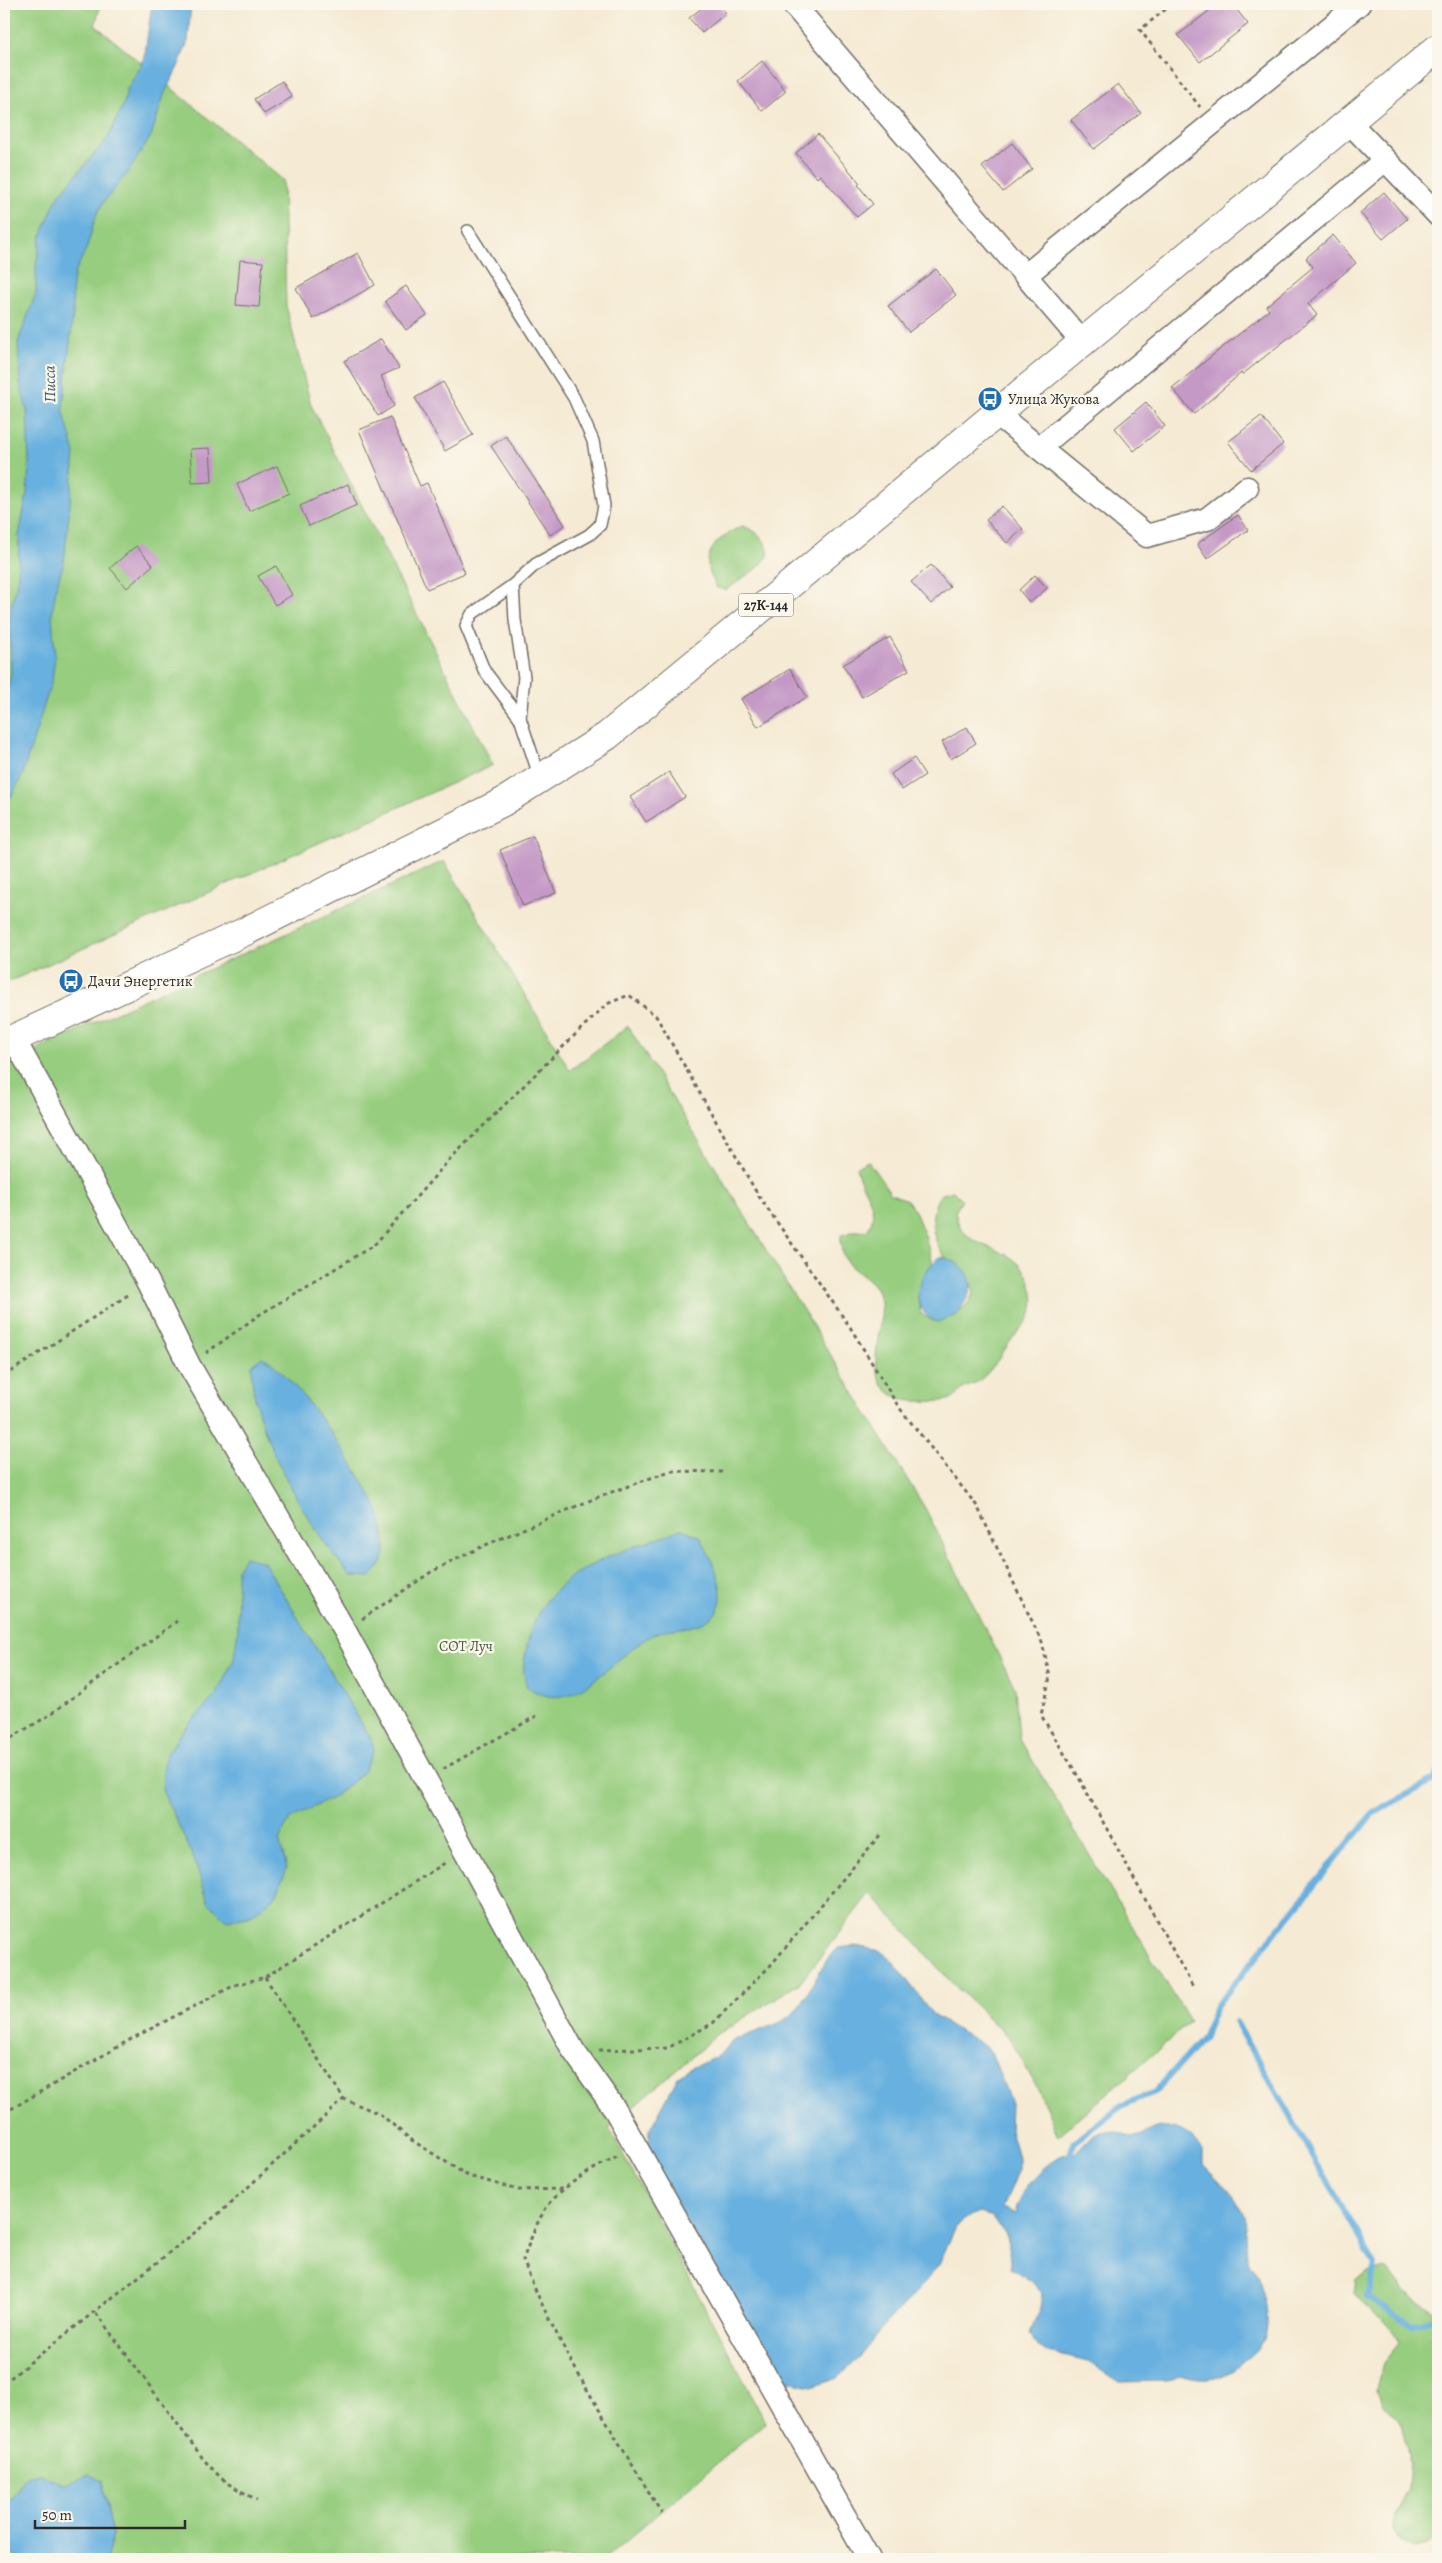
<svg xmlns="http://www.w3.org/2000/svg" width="1442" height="2563" viewBox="0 0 1442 2563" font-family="Alegreya,serif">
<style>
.green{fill:#97cd7f;stroke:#617c55}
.water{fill:#68b0df;stroke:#4a6e85}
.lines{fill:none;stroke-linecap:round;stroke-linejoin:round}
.stream{stroke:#68b0df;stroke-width:6}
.building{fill:#c499c6}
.lane-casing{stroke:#726e66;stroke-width:14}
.street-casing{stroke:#726e66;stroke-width:25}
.primary-casing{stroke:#726e66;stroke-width:30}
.path{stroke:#726e66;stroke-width:3;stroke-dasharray:4 4;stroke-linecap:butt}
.lane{stroke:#fff;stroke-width:11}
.street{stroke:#fff;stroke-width:22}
.primary{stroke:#fff;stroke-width:28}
.labels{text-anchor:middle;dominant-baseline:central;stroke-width:4.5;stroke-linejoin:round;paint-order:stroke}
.shield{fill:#fbf7ec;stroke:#696865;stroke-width:1}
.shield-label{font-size:14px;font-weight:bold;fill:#2b2b2b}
.poi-label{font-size:15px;fill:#2b2b2b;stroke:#fbf7ec;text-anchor:start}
.park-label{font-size:15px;fill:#4b5c44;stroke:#fbf7ec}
.water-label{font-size:16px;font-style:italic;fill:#405a6a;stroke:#fbf7ec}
</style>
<rect width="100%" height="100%" fill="#fbf7ec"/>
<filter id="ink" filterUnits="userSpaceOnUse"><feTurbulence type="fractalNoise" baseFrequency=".02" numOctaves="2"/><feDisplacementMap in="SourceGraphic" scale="10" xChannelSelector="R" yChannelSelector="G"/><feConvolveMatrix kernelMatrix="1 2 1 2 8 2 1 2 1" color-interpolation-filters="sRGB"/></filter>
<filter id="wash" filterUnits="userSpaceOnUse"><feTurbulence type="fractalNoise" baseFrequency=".0096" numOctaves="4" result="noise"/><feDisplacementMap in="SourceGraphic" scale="20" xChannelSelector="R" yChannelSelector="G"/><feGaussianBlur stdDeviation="1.12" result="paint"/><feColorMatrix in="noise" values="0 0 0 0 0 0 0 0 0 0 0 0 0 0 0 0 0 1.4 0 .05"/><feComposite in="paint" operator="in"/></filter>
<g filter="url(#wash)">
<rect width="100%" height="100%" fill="#f5ead3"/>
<g class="green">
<polygon points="4,4 101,4 95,25 283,180 286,306 311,405 493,765 4,984"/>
<path d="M743 526C759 532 765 538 769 555L760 566 726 590 717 588C714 581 709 573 708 566 706 546 727 532 743 526Z"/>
<polygon points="444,861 570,1070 628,1026 925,1508 1015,1688 1019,1738 1190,2022 1058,2136 1040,2093 1010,2039 952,1983 870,1893 800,1983 718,2034 609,2128 766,2422 604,2559 4,2559 4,1064"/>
<path d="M868 1161 891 1194 907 1200 915 1211 925 1236 933 1263 918 1301 921 1314 933 1321C954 1314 966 1313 974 1291 967 1274 956 1271 946 1258 931 1240 928 1214 940 1195L953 1191 962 1200 955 1212C964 1261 1023 1235 1033 1293 1037 1317 1022 1325 1010 1342 999 1357 990 1375 973 1385 970 1386 966 1387 963 1389 957 1393 956 1399 948 1400 940 1402 930 1401 922 1401 908 1402 894 1399 884 1387 865 1363 887 1321 880 1298 872 1268 838 1277 841 1235L854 1231H867C883 1205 861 1193 856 1167Z"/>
<path d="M1386 2268 1403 2290 1438 2314V2441L1431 2453 1438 2472V2536L1427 2545 1413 2548 1401 2541 1394 2529 1395 2514 1408 2489 1410 2462 1401 2423 1382 2403 1377 2390 1384 2363 1401 2342C1392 2319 1368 2314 1354 2294L1356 2280 1367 2273Z"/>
</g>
<g class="water">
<polygon points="152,4 191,4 188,41 178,67 165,92 151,136 129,171 103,203 96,215 87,247 75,272 72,285 73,313 63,409 75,454 64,562 56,588 52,614 55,656 52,680 22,776 4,810 4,704 11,673 9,616 18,577 19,535 27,494 29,466 27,411 20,383 18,342 36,293 36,266 40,239 55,202 63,190 108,138 124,103 127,89 141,66 145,53"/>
<path d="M940 1257C957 1259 977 1274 969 1294 966 1301 961 1308 957 1315L937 1322C906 1308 917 1274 940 1257Z"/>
<path d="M262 1357C291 1369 366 1479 378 1511 381 1520 385 1534 385 1544 386 1558 380 1568 370 1577L351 1576C311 1531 248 1426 252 1365Z"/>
<path d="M681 1529 700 1536C709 1555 732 1595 715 1614 698 1632 673 1625 654 1634 625 1649 598 1684 570 1694 554 1700 540 1695 527 1687 521 1669 524 1660 528 1642 543 1569 621 1553 681 1529Z"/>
<polygon points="245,1557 264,1562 370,1737 374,1749 363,1772 334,1797 290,1819 279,1840 287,1868 276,1896 251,1916 227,1921 208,1902 193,1856 162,1790 165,1757 181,1732 216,1695 234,1659 238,1629 237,1569"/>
<path d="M855 1946 881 1951 892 1960 934 2016 980 2043 991 2052 1011 2103 1010 2130 1018 2157V2171L1003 2209 1015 2214C1023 2185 1040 2168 1065 2153L1070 2159C1083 2144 1096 2127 1117 2132 1122 2134 1127 2137 1132 2137 1140 2137 1146 2133 1154 2129 1173 2121 1193 2136 1203 2150V2164C1220 2183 1239 2195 1245 2221 1248 2235 1244 2249 1249 2263 1251 2267 1255 2271 1257 2276 1264 2294 1273 2324 1262 2343 1257 2352 1246 2359 1238 2366 1220 2381 1202 2382 1181 2375L1168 2381 1119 2382 1088 2362 1047 2352 1036 2345 1030 2333 1040 2307 1042 2293 1033 2283 1011 2268C1012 2248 1005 2232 993 2217L980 2213 967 2218 956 2226 939 2264 921 2287 880 2330 858 2359 838 2378 812 2387 798 2384 774 2374 648 2155 650 2129 678 2077 689 2069 714 2058 735 2040 779 2023 791 2016 800 2006 828 1958 838 1948Z"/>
<polygon points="40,2473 65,2484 90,2475 102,2481 113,2536 106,2559 21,2559 7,2549 4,2543 4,2511 26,2476"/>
</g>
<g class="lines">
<g class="stream">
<polyline points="1236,2022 1375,2264 1368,2298 1412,2324 1438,2318"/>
<polyline points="1070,2159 1073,2143 1101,2121 1123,2105 1155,2092 1203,2038 1216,2006 1373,1813 1434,1780 1438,1773"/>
</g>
</g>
<g id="blocks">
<g class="building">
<polygon points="707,4 718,4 726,13 702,33 689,18"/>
<polygon points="1218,4 1232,4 1248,24 1200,62 1178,35"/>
<polygon points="762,61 786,91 762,111 738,81"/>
<polygon points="282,81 292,97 264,114 254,99"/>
<polygon points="1118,84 1141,113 1094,149 1071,120"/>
<polygon points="818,134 860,183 858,185 873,204 857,217 820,175 817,178 796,153"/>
<polygon points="1012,143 1032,169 1003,192 982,167"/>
<polygon points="1384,192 1407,219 1383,239 1360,213"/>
<polygon points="1333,235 1356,263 1308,304 1317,315 1243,374 1241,373 1194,414 1172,388 1269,310 1266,306 1313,267 1306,258"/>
<polygon points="358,253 375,285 313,319 296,288"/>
<polygon points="240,260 263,262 259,307 236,305"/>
<polygon points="936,269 956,295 909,332 888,306"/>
<polygon points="406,286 427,315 406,330 385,301"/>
<polygon points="381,339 399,368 381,376 394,406 378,416 344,361"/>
<polygon points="443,382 473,435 445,451 415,398"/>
<polygon points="1146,402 1165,426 1134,451 1115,428"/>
<polygon points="1261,416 1283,444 1251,470 1228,442"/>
<polygon points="390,417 420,486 427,483 465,573 427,589 359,430"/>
<polygon points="506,436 565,525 550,535 491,446"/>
<polygon points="210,448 212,482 192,483 190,449"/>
<polygon points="277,466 289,493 249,511 237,484"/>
<polygon points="348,484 357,505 309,526 300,506"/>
<polygon points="1002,506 1023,529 1007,543 986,520"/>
<polygon points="1238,515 1248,530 1207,559 1197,544"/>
<polygon points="136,546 153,565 127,588 110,568"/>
<polygon points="931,565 950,587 931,604 911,582"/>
<polygon points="276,566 292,595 275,605 258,576"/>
<polygon points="1035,575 1047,588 1030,603 1019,590"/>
<polygon points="890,637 909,670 862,697 843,665"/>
<polygon points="790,669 807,697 758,727 741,699"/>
<polygon points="967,727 976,743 951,759 942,742"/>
<polygon points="914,758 925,775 902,790 891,774"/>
<polygon points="669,772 685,797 646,822 630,797"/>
<polygon points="533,836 556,893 523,906 500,850"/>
</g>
</g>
</g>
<g filter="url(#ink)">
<use href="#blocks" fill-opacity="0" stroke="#726e66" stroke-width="1"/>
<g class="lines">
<defs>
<g id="lane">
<polyline points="468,231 574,398 593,441 604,506 600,525 589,535 536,564 513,585 515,620 524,677 520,718"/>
<polyline points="513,585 472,614 466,626 484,670 520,718 540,778"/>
</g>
<g id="street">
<polyline points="793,4 1083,343"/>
<polyline points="1349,122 1438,215"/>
<polyline points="1026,275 1359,4"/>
<polyline points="997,414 1039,448 1384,161"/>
<polyline points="1039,448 1147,536 1207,519 1247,488"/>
<polyline points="14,1039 148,1282 189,1365 345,1631 573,2050 614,2108 869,2559"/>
</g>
<polyline id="primary" points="4,1043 246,931 503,802 607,736 1438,48"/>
</defs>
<use href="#lane" class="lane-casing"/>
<use href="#street" class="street-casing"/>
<use href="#primary" class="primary-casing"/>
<g class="path">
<polyline points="1172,4 1140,30 1200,107"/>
<polyline points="206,1353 259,1315 374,1245 449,1160 588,1022 607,1004 629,995 656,1016 758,1195 850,1327 898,1406 977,1506 1042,1642 1050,1677 1041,1715 1079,1778 1193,1987"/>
<polyline points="4,1376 131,1293"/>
<polyline points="362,1619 431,1572 481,1547 598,1497 670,1471 722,1472"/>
<polyline points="4,1742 48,1716 177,1621"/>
<polyline points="443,1769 540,1714"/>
<polyline points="265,1977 344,2099 380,2114 410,2139 468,2176 519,2190 566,2189"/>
<polyline points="599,2050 668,2048 713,2023 770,1966 880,1835"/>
<polyline points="4,2113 133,2038 235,1985 265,1977 448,1861"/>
<path d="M617 2156C594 2169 567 2182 550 2203 537 2219 530 2241 523 2260 558 2350 613 2431 662 2514"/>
<polyline points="96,2313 204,2460 225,2482 257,2500"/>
<polyline points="4,2383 222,2211 344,2099"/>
</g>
<use href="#lane" class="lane"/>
<use href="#street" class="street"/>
<use href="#primary" class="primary"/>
</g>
</g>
<defs>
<symbol id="bus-disc" viewBox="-11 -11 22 22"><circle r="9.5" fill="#1f6fb2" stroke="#fbf7ec"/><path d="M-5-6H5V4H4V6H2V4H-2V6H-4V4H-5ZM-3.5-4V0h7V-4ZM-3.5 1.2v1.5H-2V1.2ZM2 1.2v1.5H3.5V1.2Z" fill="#fff"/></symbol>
</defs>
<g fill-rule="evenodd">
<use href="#bus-disc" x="976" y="385" width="28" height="28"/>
<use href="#bus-disc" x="57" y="967" width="28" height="28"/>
</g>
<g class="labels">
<rect class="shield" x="738.5" y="593.5" width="55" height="23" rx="4"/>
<g class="shield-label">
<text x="766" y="605">27К-144</text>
</g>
<g class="poi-label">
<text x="1008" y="399">Улица Жукова</text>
<text x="88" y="981">Дачи Энергетик</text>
</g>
<g class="park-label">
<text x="466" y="1646">СОТ Луч</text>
</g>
<g class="water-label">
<text transform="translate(50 384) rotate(-91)">Писса</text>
</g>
</g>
<rect width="1442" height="2563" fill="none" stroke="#fbf7ec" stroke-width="20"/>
<path d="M35 2520v8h150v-8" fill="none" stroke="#2b2b2b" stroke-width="2.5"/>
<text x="42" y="2520" font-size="15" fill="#2b2b2b" stroke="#fbf7ec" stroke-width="4" paint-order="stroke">50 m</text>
</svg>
